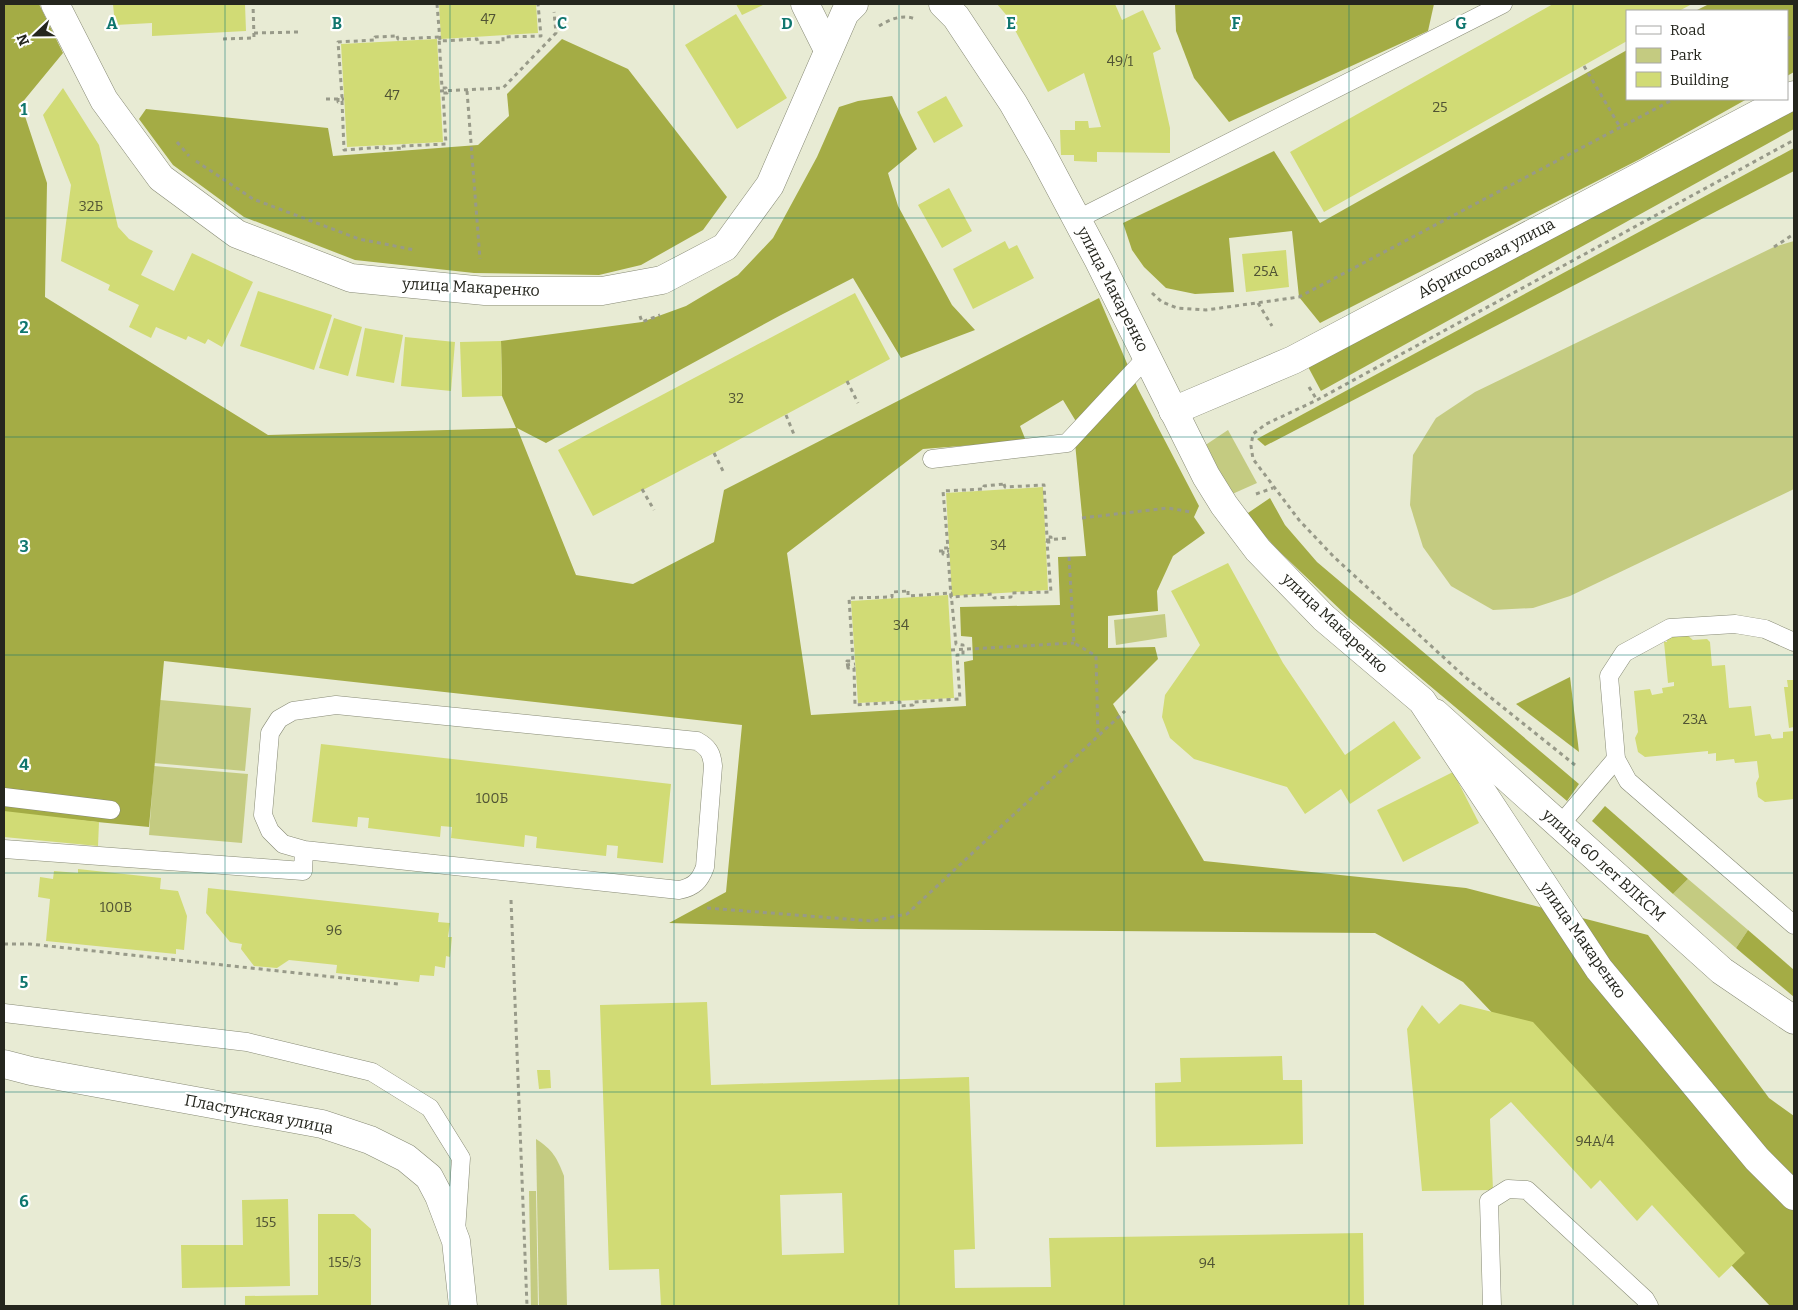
<svg xmlns="http://www.w3.org/2000/svg" width="1798" height="1310" viewBox="0 0 1798 1310" font-family="Bitter,serif">
<style>
.green{fill:#c4cb81}
.forest{fill:#a4ac45;fill-rule:evenodd}
.building{fill:#d1db75;fill-rule:evenodd}
.lines{fill:none;stroke-linecap:round;stroke-linejoin:round}
.service-casing{stroke:#878a75;stroke-width:19}
.minor-casing{stroke:#878a75;stroke-width:29}
.tertiary-casing{stroke:#878a75;stroke-width:29}
.path{stroke:#989a89;stroke-width:3;stroke-dasharray:4 4;stroke-linecap:butt}
.service{stroke:#fff;stroke-width:18}
.minor{stroke:#fff;stroke-width:28}
.tertiary{stroke:#fff;stroke-width:28}
.grid{fill:none;stroke:#0f766e;stroke-width:1;stroke-opacity:0.55}
.labels{text-anchor:middle;dominant-baseline:central;stroke-width:4.5;stroke-linejoin:round;paint-order:stroke}
.number-label{font-size:14px;fill:#505334}
.street-label{font-size:16px;fill:#25261e;stroke:#fff}
.grid-label{font-size:16px;text-anchor:middle;font-weight:bold;fill:#0f766e;stroke:#fff;stroke-width:4.5;stroke-linejoin:round;paint-order:stroke}
</style>
<rect width="100%" height="100%" fill="#e8ebd4"/>
<g class="green">
<polygon points="1794,241 1794,489 1570,596 1533,608 1493,610 1451,586 1423,547 1410,505 1413,455 1436,418 1475,392 1774,247"/>
<polygon points="1228,430 1257,483 1230,495 1204,446"/>
<polygon points="1165,614 1167,637 1116,645 1114,620"/>
<polygon points="160,700 251,708 245,771 154,763"/>
<polygon points="154,766 248,774 242,843 149,835"/>
<polygon points="1688,879 1748,930 1736,948 1673,894"/>
<path d="M536 1139C553 1150 557 1158 564 1176L567 1306H539Z"/>
<polygon points="529,1191 536,1191 538,1306 531,1306"/>
</g>
<g class="forest">
<path d="M4 4H39L63 53 21 104 47 183 45 297 268 435 516 428 502 396 501 341 642 322 686 306 738 275 773 238 817 157 839 107 858 101 892 96 917 149 888 173 898 206 952 305 975 330 901 358 853 278 781 315 546 443 517 428 576 575 633 584 714 542 724 490 1099 298 1138 389 1199 506 1194 517 1205 533 1173 556 1157 591 1158 611 1108 616V648L1155 647 1158 659 1113 704 1204 861 1466 888 1648 935 1769 1098 1794 1116V1306H1770L1463 982 1375 933 859 929 669 923 726 892 742 725 164 661 149 827 4 813ZM1063 400 1080 428 1075 443 1086 556 1058 557 1060 605 960 607 961 636 972 637 973 660 964 662 966 706 811 715 787 553 923 449 1026 441 1020 426Z"/>
<polygon points="1175,4 1434,4 1428,31 1229,122 1194,78 1176,31"/>
<polygon points="1709,4 1794,4 1794,72 1787,76 1787,11 1695,11"/>
<polygon points="562,39 628,69 727,197 703,230 641,265 599,275 474,273 355,260 244,217 173,165 139,119 146,109 328,128 333,156 478,145 509,116 507,94"/>
<polygon points="1627,50 1627,99 1747,99 1640,159 1320,323 1299,297 1292,231 1229,238 1234,292 1195,294 1166,288 1144,267 1132,250 1123,223 1274,151 1320,223"/>
<polygon points="1794,100 1794,129 1321,391 1306,363"/>
<polygon points="1794,148 1794,171 1265,446 1257,439"/>
<polygon points="1270,498 1285,525 1317,562 1579,784 1567,801 1348,617 1281,553 1245,515"/>
<polygon points="1570,677 1579,752 1516,704"/>
<polygon points="1605,806 1688,879 1673,894 1592,821"/>
<polygon points="1748,930 1794,970 1794,997 1736,948"/>
</g>
<g class="building">
<polygon points="113,4 245,4 246,31 152,36 152,23 115,25"/>
<polygon points="439,4 536,4 538,33 441,39"/>
<polygon points="736,4 765,4 742,15"/>
<polygon points="997,4 1115,4 1122,20 1143,10 1161,49 1153,53 1170,128 1170,153 1097,152 1097,162 1074,161 1074,155 1061,155 1060,130 1075,130 1075,121 1088,121 1089,128 1101,127 1084,73 1048,92 1008,17"/>
<polygon points="1553,4 1692,4 1679,11 1627,11 1627,41 1324,212 1290,152"/>
<polygon points="736,14 787,98 737,129 685,45"/>
<polygon points="437,39 443,142 347,147 341,44"/>
<polygon points="63,88 99,145 118,227 129,239 153,251 141,275 174,291 192,253 253,282 222,347 208,339 205,344 188,336 186,340 156,327 151,338 129,327 139,305 108,290 110,285 61,261 71,185 43,115"/>
<polygon points="946,96 963,126 934,143 917,112"/>
<polygon points="949,188 972,231 942,248 918,205"/>
<polygon points="1005,241 1009,249 1017,245 1034,278 973,309 953,269"/>
<polygon points="1286,250 1289,287 1246,292 1242,254"/>
<polygon points="258,291 332,315 314,370 240,346"/>
<polygon points="855,293 890,359 714,453 593,516 558,450"/>
<polygon points="334,318 362,327 348,376 319,368"/>
<polygon points="365,328 403,335 394,383 356,376"/>
<polygon points="405,337 455,342 451,391 401,386"/>
<polygon points="501,341 502,396 462,397 460,342"/>
<polygon points="1043,487 1048,590 952,596 946,493"/>
<polygon points="1228,563 1283,663 1345,755 1394,721 1421,758 1350,804 1341,789 1305,814 1287,787 1194,759 1170,738 1162,717 1165,695 1200,645 1171,591"/>
<polygon points="948,595 954,698 858,703 851,601"/>
<polygon points="1686,634 1693,640 1707,639 1710,642 1712,666 1725,665 1729,708 1751,706 1755,736 1770,734 1772,739 1783,738 1783,732 1794,731 1794,799 1765,802 1758,797 1756,783 1759,777 1757,761 1735,763 1734,759 1716,761 1716,753 1708,754 1708,751 1645,757 1638,752 1635,738 1638,732 1634,691 1650,689 1652,695 1663,693 1662,688 1674,686 1674,682 1668,683 1664,642 1667,642 1667,636"/>
<polygon points="1787,680 1794,680 1794,727 1789,728 1784,687 1788,687"/>
<polygon points="321,744 671,784 663,863 617,858 618,846 607,845 606,856 536,848 537,837 525,835 524,847 451,838 452,827 441,826 440,837 368,828 369,818 358,817 357,827 312,822"/>
<polygon points="1453,772 1479,823 1403,862 1377,810"/>
<polygon points="4,811 99,822 98,846 4,837"/>
<polygon points="78,869 161,878 160,889 178,891 187,916 184,950 176,949 176,954 46,941 50,899 38,897 40,877 53,879 54,871 78,873"/>
<polygon points="208,888 439,913 438,922 450,923 448,937 452,937 450,957 446,956 445,968 435,966 434,976 420,975 419,982 336,973 337,965 289,960 277,968 254,966 241,949 242,944 230,942 206,913"/>
<path d="M707 1002 711 1085 969 1077 975 1249 954 1250 955 1288 1051 1287 1049 1238 1363 1233 1364 1306H661L659 1269 609 1270 600 1005ZM842 1193 844 1253 782 1255 780 1195Z"/>
<polygon points="1460,1004 1533,1022 1745,1253 1719,1278 1652,1205 1637,1221 1600,1180 1591,1189 1511,1102 1490,1119 1493,1190 1422,1191 1407,1029 1422,1005 1439,1024"/>
<polygon points="1282,1056 1283,1080 1302,1080 1303,1144 1156,1147 1155,1083 1181,1082 1180,1058"/>
<polygon points="537,1070 550,1070 551,1088 539,1089"/>
<polygon points="288,1199 290,1286 182,1288 181,1245 243,1245 242,1200"/>
<polygon points="318,1214 354,1214 371,1229 371,1306 245,1306 245,1296 318,1295"/>
</g>
<g class="lines">
<defs>
<g id="service">
<polyline points="1078,219 1503,4"/>
<polyline points="932,459 1067,443 1147,357"/>
<polyline points="1794,642 1765,629 1735,624 1670,628 1624,653 1609,676 1616,759 1628,781 1794,925"/>
<polyline points="4,797 111,810"/>
<polyline points="1560,825 1616,759"/>
<path d="M4 849 303 871 304 850 283 844 270 831 263 815 270 733 279 719 293 711 336 705 697 741C708 747 712 753 713 766L705 867C700 881 694 887 679 890L304 850"/>
<polyline points="4,1013 247,1042 372,1072 430,1108 461,1158 456,1231"/>
<polyline points="1492,1306 1489,1201 1508,1189 1527,1190 1645,1299 1649,1306"/>
</g>
<g id="minor">
<polyline points="805,4 828,50"/>
<polyline points="1173,411 1293,360 1794,95"/>
<polyline points="1435,713 1722,971 1794,1020"/>
<polyline points="4,1064 31,1071 322,1124 370,1140 406,1158 429,1177 439,1196 456,1241 463,1306"/>
</g>
<g id="tertiary">
<polyline points="55,4 104,100 161,178 237,234 351,278 485,291 602,291 662,280 725,247 770,185 845,13 854,4"/>
<polyline points="943,4 956,17 1013,103 1041,152 1099,261 1206,476 1224,505 1258,550 1324,618 1422,701 1599,969 1757,1159 1794,1196"/>
</g>
</defs>
<use href="#service" class="service-casing"/>
<use href="#minor" class="minor-casing"/>
<use href="#tertiary" class="tertiary-casing"/>
<g class="path">
<polyline points="437,4 440,41 477,39 478,43 503,42 503,37 541,36 538,4"/>
<path d="M879 26C890 19 903 14 915 19"/>
<polyline points="254,33 299,32"/>
<polygon points="397,36 398,39 439,37 442,88 446,88 447,93 443,93 446,144 403,146 404,148 384,149 384,147 344,150 342,101 338,102 338,97 342,97 338,42 375,40 375,37"/>
<polyline points="223,39 254,38 253,4"/>
<polyline points="1787,39 1794,35"/>
<polyline points="1584,66 1620,127"/>
<polyline points="440,91 503,88 556,33 554,12"/>
<polyline points="467,91 480,259"/>
<polyline points="326,99 344,99"/>
<polyline points="177,142 189,156"/>
<polyline points="196,161 253,199 359,239 415,250"/>
<polyline points="1774,247 1794,234"/>
<polyline points="1152,293 1162,302 1177,308 1206,310 1299,297 1674,99"/>
<polyline points="1258,303 1272,326"/>
<polyline points="640,316 642,322 660,315"/>
<polyline points="847,381 858,403"/>
<polyline points="1309,387 1317,400"/>
<polyline points="786,415 795,437"/>
<polyline points="714,453 724,473"/>
<polygon points="1004,484 1005,487 1044,485 1047,537 1051,537 1051,542 1047,542 1051,592 1011,593 1011,597 994,598 993,594 951,597 948,554 943,554 943,548 948,548 943,491 984,489 984,486"/>
<polyline points="642,489 654,510"/>
<polyline points="1256,494 1273,488"/>
<polyline points="1082,518 1168,508 1191,512"/>
<polyline points="1046,540 1068,538"/>
<polyline points="939,551 949,551"/>
<polyline points="1069,557 1074,643 1096,656 1098,736"/>
<polygon points="908,591 908,596 951,593 956,644 963,645 963,655 957,655 960,699 913,702 913,705 900,706 900,702 855,705 854,668 848,668 847,661 853,661 849,598 892,597 892,592"/>
<polyline points="951,650 1074,643"/>
<polyline points="846,665 855,664"/>
<polyline points="1575,765 1465,677 1334,557 1299,520 1253,459 1251,446 1253,434 1266,424 1317,400 1794,140"/>
<polyline points="511,900 527,1306"/>
<polyline points="707,908 872,921 907,914 1125,711"/>
<polyline points="4,944 30,944 398,984"/>
</g>
<use href="#service" class="service"/>
<use href="#minor" class="minor"/>
<use href="#tertiary" class="tertiary"/>
</g>
<path class="grid" d="M225 4V1306M450 4V1306M674 4V1306M899 4V1306M1124 4V1306M1349 4V1306M1573 4V1306M4 218H1794M4 437H1794M4 655H1794M4 873H1794M4 1092H1794"/>
<g class="labels">
<g class="number-label">
<text x="488" y="19">47</text>
<text x="1120" y="61">49/1</text>
<text x="392" y="95">47</text>
<text x="1440" y="107">25</text>
<text x="91" y="206">32Б</text>
<text x="1266" y="271">25А</text>
<text x="736" y="398">32</text>
<text x="998" y="545">34</text>
<text x="901" y="625">34</text>
<text x="1695" y="719">23А</text>
<text x="492" y="798">100Б</text>
<text x="116" y="907">100В</text>
<text x="334" y="930">96</text>
<text x="1595" y="1141">94А/4</text>
<text x="266" y="1222">155</text>
<text x="345" y="1262">155/3</text>
<text x="1207" y="1263">94</text>
</g>
<g class="street-label">
<text transform="translate(1486 258) rotate(-28)">Абрикосовая улица</text>
<text transform="translate(471 287) rotate(3)">улица Макаренко</text>
<text transform="translate(1113 289) rotate(63)">улица Макаренко</text>
<text transform="translate(1335 623) rotate(43)">улица Макаренко</text>
<text transform="translate(1604 865) rotate(42)">улица 60 лет ВЛКСМ</text>
<text transform="translate(1583 940) rotate(55)">улица Макаренко</text>
<text transform="translate(259 1114) rotate(11)">Пластунская улица</text>
</g>
</g>
<g class="grid-label">
<text x="112" y="29">A</text>
<text x="337" y="29">B</text>
<text x="562" y="29">C</text>
<text x="787" y="29">D</text>
<text x="1011" y="29">E</text>
<text x="1236" y="29">F</text>
<text x="1461" y="29">G</text>
<text x="24" y="115">1</text>
<text x="24" y="333">2</text>
<text x="24" y="552">3</text>
<text x="24" y="770">4</text>
<text x="24" y="988">5</text>
<text x="24" y="1207">6</text>
</g>
<rect width="1798" height="1310" fill="none" stroke="#25261e" stroke-width="10"/>
<rect x="1626" y="10" width="162" height="90" fill="#ffffff" stroke="#a8a8a5"/>
<rect x="1636" y="26" width="25" height="8" fill="#ffffff" stroke="#a8a8a5"/>
<text x="1670" y="35" font-size="15" fill="#25261e">Road</text>
<rect x="1636" y="48" width="25" height="15" fill="#c4cb81" stroke="#a8a8a5"/>
<text x="1670" y="60" font-size="15" fill="#25261e">Park</text>
<rect x="1636" y="72" width="25" height="15" fill="#d1db75" stroke="#a8a8a5"/>
<text x="1670" y="85" font-size="15" fill="#25261e">Building</text>
<g transform="translate(35 35) rotate(248)" stroke="#ffffff" stroke-width="4" paint-order="stroke">
<path d="M0-4L9 19L0 12L-9 19Z" fill="#25261e"/>
<text y="-8" font-size="14" font-weight="bold" text-anchor="middle" fill="#25261e">N</text>
</g>
</svg>
